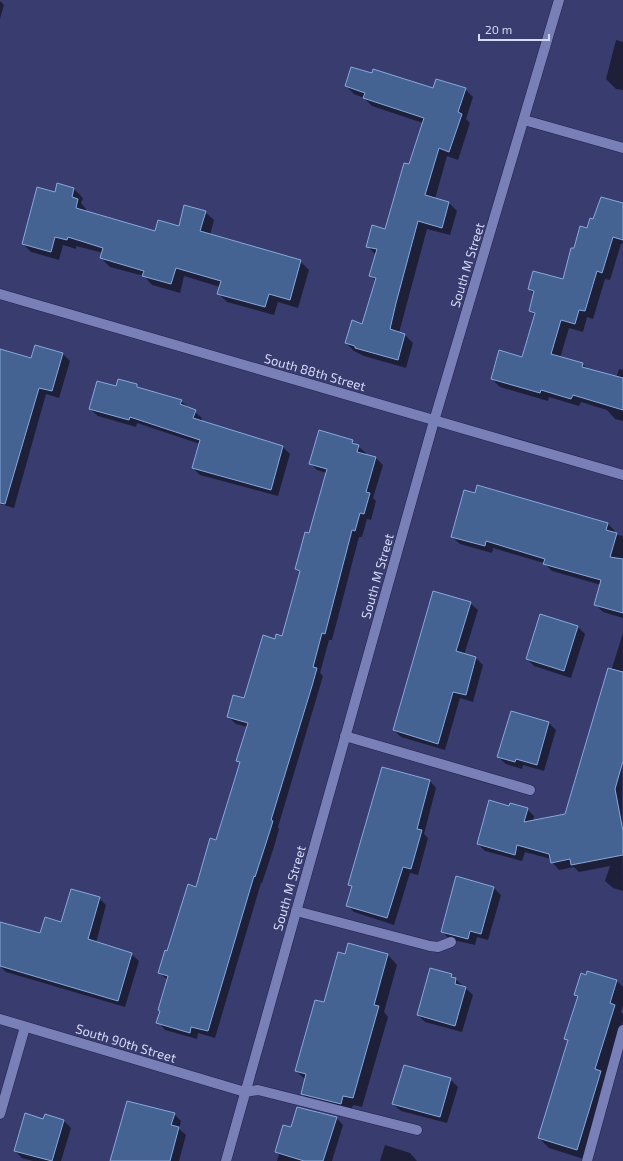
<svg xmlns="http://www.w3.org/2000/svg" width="623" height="1161" viewBox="0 0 623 1161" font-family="'Exo 2',sans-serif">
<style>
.shadow{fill:#0007}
.building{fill:#446392;stroke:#88a9dd}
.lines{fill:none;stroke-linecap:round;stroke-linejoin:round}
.minor-casing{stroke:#212150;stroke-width:11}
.minor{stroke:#797fb7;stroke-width:10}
.labels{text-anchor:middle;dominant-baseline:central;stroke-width:3;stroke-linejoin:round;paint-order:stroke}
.street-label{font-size:13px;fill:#d6daf9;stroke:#393c6e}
</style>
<rect width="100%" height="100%" fill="#393c6e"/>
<g class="shadow">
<polygon points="0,1 4,5 0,19"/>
<polygon points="616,40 623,42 623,90 616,89 606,79"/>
<polygon points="346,86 465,89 473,97 466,119 470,123 458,160 447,156 435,199 449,203 457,211 450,235 427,229 399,333 405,335 413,343 406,368 364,356 354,351 346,343 363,325 376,281 371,276 376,255 367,246 385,230 423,123 372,106 364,98 354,94"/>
<polygon points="74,189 83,198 81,203 86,209 86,212 156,232 179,227 205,212 214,220 210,235 300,261 309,270 298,308 278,302 274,315 227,302 218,293 220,287 184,276 180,293 152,285 144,276 110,267 101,258 103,253 76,246 76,249 63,245 59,260 31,252 23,244 56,193"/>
<polygon points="623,206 623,243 621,244 610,280 605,279 593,319 587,317 583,332 569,328 560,358 582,364 588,369 616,378 619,369 623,370 623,421 615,419 607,410 581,402 579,406 549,397 548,401 500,387 492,379 522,358 535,316 530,310 534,294 529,289 563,280 574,249 594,220"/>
<polygon points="62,353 70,361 59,398 46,394 14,508 0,504 0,506 0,358 32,360"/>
<polygon points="137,385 141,390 181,401 202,418 201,422 283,447 290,454 278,496 200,475 193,468 200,444 137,423 136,427 98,416 90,409 117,387"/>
<polygon points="352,441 366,453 365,455 376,458 383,465 373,498 376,501 371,520 367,519 362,537 359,537 332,640 329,640 320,673 323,676 318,693 278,827 279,829 274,847 262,883 261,883 215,1038 198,1033 197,1039 165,1030 158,1022 168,980 159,973 217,841 240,764 238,761 248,727 236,724 228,717 245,700 275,640 283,637 300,573 296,569 310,535 327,473 317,470 310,463"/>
<polygon points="607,523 615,531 614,534 623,536 623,618 603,612 595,604 601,585 552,571 544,563 493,548 492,553 460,544 452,537"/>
<polygon points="470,603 478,610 464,655 476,658 483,665 473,702 460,698 445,750 401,737 394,730"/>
<polygon points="578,627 585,634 571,678 534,666 527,659"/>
<polygon points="623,633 622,797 623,891 613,888 605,881 610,866 579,872 574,867 559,870 552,862 551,859 525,852 522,861 485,851 478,844 510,807 527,809 534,816 533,821 566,815"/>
<polygon points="549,723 556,730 544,771 523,765 522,769 506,764 498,757"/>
<polygon points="429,780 436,788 424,834 428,838 418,875 410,873 394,925 354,912 347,905 352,887 350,885"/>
<polygon points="457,877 494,888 501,895 488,940 477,937 475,945 449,939 442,931"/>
<polygon points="99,898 106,905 96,943 131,954 139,961 125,1007 6,972 0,966 0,961"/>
<polygon points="346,955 388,955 397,965 384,1012 388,1017 362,1107 353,1105 350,1113 312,1103 302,1094 306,1080 296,1071"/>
<polygon points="587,972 617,981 623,987 623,1005 621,1012 623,1014 623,1021 606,1077 587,1160 549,1148 539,1138 568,1041 566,1038 578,998 575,995"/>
<polygon points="451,975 473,995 462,1032 425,1022 418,1015"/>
<polygon points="450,1079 458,1087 447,1123 401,1111 393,1104"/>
<polygon points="174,1114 181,1121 179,1129 186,1135 179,1161 112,1161"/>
<polygon points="45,1116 64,1121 71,1128 61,1161 33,1161 22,1158 15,1151 44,1120"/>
<polygon points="336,1117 343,1125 332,1161 277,1161 279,1154 276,1152 292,1128"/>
<polygon points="385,1145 410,1153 417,1161 380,1161"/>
</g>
<g class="building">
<polygon points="351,67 372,73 373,69 433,88 436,79 466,88 458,112 462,114 449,152 439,148 425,195 449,202 442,228 418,221 396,303 390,329 405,334 398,360 355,348 355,346 345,343 352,320 362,324 376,278 369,276 377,249 366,247 372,225 385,229 404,163 409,164 424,118 363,98 365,93 345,86"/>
<polygon points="57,183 74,188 72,197 78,199 76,208 155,231 158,220 179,226 184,205 206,211 200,231 301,260 290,300 269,294 265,307 217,294 221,281 176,268 171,284 142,276 144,271 100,258 103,248 68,237 67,240 55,237 51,252 22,244 37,187 55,192"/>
<polygon points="601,197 623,203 623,240 613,237 602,273 597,271 585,311 579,310 575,324 561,320 551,354 583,363 582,367 623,378 623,410 573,395 571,399 541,390 540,393 491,379 499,350 522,357 535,313 529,311 534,291 528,289 533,271 563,279 571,248 574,248 580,226 587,228 590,218 593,219"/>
<polygon points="35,345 63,353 52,391 39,388 5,504 0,503 0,349 31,358"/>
<polygon points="118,379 137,384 137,387 182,400 180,404 196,410 193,418 283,446 271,490 192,468 200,440 130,417 129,420 89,409 97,381 116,386"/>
<polygon points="319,430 353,440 352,443 359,445 357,452 376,457 366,492 370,493 364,514 360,513 355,531 352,530 325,634 322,633 313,667 317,668 312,686 271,820 273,821 267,840 255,877 254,876 208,1031 191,1027 190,1033 156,1023 160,1011 158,1010 168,976 158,973 165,950 167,951 188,884 196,887 210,838 216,840 240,762 236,761 248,723 227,717 233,695 244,698 263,635 275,639 276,634 282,636 300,571 295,569 301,547 305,532 309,533 327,469 309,464"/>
<polygon points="477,485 608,523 606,530 617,533 610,557 623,559 623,613 594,605 601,580 543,564 545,559 486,541 485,546 451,537 464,490 475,493"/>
<polygon points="433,591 471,602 456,651 476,657 466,695 453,692 438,744 393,730"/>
<polygon points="540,614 578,626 564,671 526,659"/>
<polygon points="608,668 623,672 623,761 615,789 623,831 623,855 571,865 570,859 551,863 549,854 517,845 515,855 477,844 489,800 509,806 510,803 528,808 524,822 565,814"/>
<polygon points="511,711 549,722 537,765 516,759 515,762 497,757"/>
<polygon points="382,767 430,780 417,829 422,830 411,869 403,867 387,918 346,906 352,886 348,885"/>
<polygon points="456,876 494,887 481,934 470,931 468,939 441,932"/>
<polygon points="71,889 100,897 88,939 132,953 118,1001 0,966 0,922 40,933 45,917 61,922"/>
<polygon points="348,943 388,954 374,1005 379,1006 353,1098 343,1096 341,1104 301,1094 306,1074 295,1071 315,1000 324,1002 338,952 345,954"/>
<polygon points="430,968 452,974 451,977 456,978 455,984 466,987 455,1026 417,1015"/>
<polygon points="587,971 617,980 610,1003 615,1005 595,1069 601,1071 577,1150 538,1138 568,1040 564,1039 578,996 574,995 581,973 586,975"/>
<polygon points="404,1065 451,1078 440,1117 392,1104"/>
<polygon points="127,1101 175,1113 171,1125 179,1127 170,1161 110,1161"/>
<polygon points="297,1107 337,1117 323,1161 304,1161 275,1152 283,1125 291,1127"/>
<polygon points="25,1113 43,1119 45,1114 64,1120 52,1161 14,1151"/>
</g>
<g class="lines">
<defs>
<g id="minor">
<polyline points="524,120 623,148"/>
<polyline points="0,294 623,475"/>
<polyline points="345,736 530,790"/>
<polyline points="296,911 430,946 438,947 451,942"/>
<polyline points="0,1019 245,1092 258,1090 417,1130"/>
<polyline points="0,1114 25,1027"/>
<polyline points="226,1161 434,421 559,0"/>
<polyline points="587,1161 623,1030"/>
</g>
</defs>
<use href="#minor" class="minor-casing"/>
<use href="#minor" class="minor"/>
</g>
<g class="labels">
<g class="street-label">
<text transform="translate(467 265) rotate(-73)">South M Street</text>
<text transform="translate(315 372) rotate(16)">South 88th Street</text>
<text transform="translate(377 576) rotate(-74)">South M Street</text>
<text transform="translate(289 888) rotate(-74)">South M Street</text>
<text transform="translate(126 1043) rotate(17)">South 90th Street</text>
</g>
</g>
<path d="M479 34v6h70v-6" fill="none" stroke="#d6daf9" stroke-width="2"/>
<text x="485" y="34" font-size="12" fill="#d6daf9" stroke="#393c6e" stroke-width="3" paint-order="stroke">20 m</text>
</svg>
